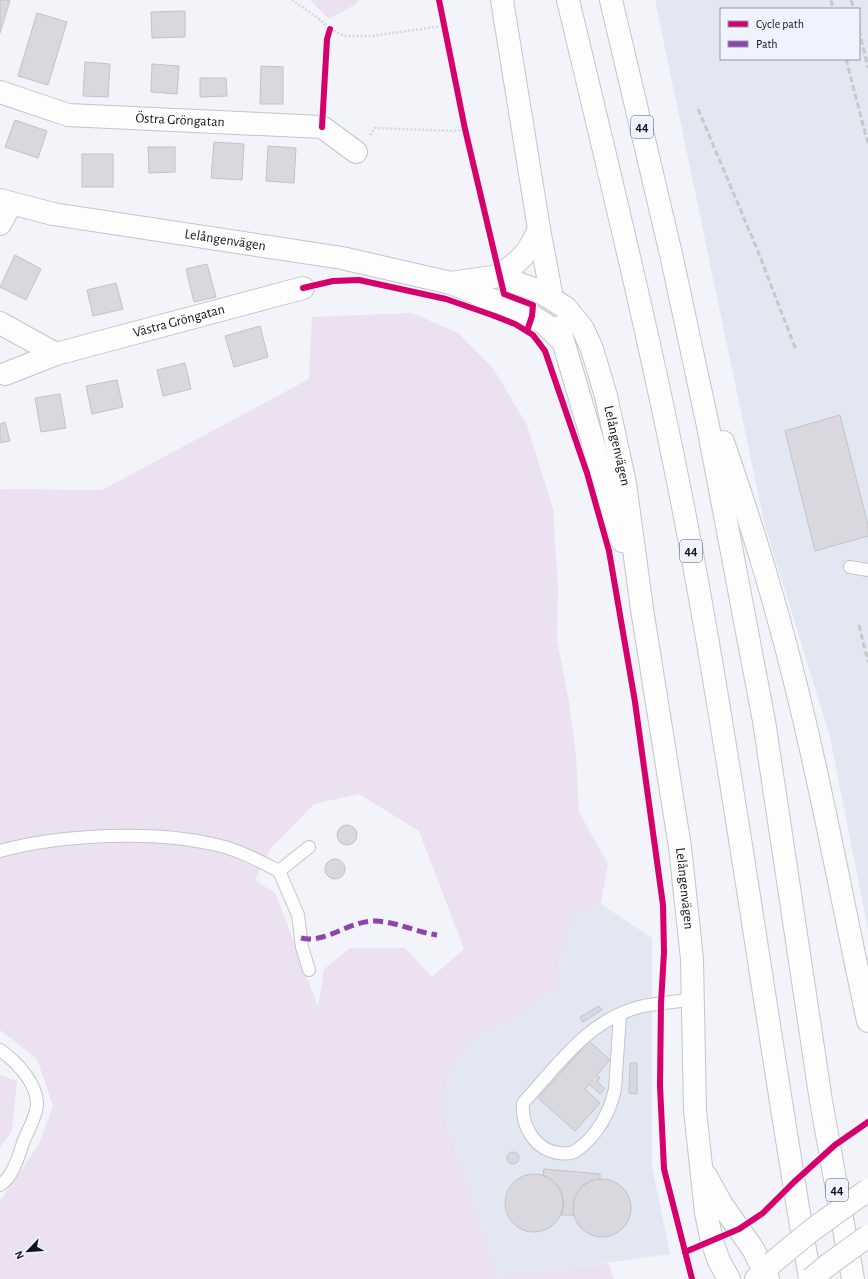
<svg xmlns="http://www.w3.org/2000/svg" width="868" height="1279" viewBox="0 0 868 1279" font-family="'Alegreya Sans',sans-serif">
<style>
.built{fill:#e2e7f2;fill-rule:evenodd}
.green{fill:#ece1f0;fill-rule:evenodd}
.building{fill:#d8d8de;stroke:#c2c2c8}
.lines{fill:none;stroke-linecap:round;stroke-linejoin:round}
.service-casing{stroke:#c2c5cb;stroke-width:14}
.minor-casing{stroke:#c2c5cb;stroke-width:24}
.tertiary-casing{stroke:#c2c5cb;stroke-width:24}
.secondary-casing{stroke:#c2c5cb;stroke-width:24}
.motorway-casing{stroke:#c2c5cb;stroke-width:24}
.path{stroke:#d7d7d9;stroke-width:2.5;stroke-dasharray:2 2;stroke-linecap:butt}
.service{stroke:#fdfdfe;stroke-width:12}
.minor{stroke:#fdfdfe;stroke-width:22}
.tertiary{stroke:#fdfdfe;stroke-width:22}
.secondary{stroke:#fdfdfe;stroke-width:22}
.motorway{stroke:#fdfdfe;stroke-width:22}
.rail{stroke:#c8c8ca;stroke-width:3;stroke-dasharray:6 3;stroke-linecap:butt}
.secondary-bridge-casing{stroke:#c2c5cb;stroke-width:24;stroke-linecap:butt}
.secondary-bridge{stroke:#fdfdfe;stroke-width:22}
.quiet{stroke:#8e44ad;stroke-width:5;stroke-dasharray:10 5;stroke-linecap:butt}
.cycleway-casing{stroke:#eef3fe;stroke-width:8}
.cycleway{stroke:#d6006c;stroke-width:6}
.labels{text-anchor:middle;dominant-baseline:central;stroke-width:3;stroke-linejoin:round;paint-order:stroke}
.shield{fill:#eef3fe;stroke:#53565e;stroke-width:1}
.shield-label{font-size:13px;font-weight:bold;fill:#101319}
.street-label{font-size:14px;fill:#101319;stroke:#eef3fe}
</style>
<rect width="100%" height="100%" fill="#f2f4fa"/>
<g class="built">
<path d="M655 0H868V930L830 737 764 522ZM721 9H859V59H721Z"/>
<polygon points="601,904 652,938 652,1166 670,1254 497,1278 442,1107 452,1065 472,1040 521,1013 556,990 560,958 573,917"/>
</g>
<g class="green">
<polygon points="310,0 359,0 356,4 329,19"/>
<path d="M412 313 458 333 493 368 527 425 553 509 558 591 557 640 569 702 576 755 579 812 608 864 601 904 573 917 560 958 557 989 521 1013 472 1040 452 1065 442 1107 497 1278 608 1263 614 1279H0V1201L39 1144 53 1106 37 1059 0 1030V489L102 490 309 379 312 317ZM359 794 419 831 464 949 432 977 405 948H350L324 969 318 1007 276 894 255 880 271 848 314 804Z"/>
<polygon points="0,1075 17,1081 12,1131 0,1147"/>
</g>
<g class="building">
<polygon points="0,0 10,0 0,33"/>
<polygon points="185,11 185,37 152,38 151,12"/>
<polygon points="37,13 67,22 48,85 18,76"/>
<polygon points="85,62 110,64 108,97 83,96"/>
<polygon points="152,64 179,66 177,94 151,92"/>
<polygon points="261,66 283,67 283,104 260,104"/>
<polygon points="200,78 226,78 227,96 200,97"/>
<polygon points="15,120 47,131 38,158 5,147"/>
<polygon points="214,142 244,144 242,180 211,178"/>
<polygon points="268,146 296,148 294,183 266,181"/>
<polygon points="148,147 175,147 175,172 149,173"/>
<rect x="82" y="154" width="31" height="33"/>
<polygon points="15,255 41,269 26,300 0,287"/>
<polygon points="207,264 216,297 194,302 186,269"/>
<polygon points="116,283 123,309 93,316 87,290"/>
<polygon points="260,326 268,357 234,367 225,336"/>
<polygon points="185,363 191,389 163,396 157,370"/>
<polygon points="117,380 123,407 92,414 86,386"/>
<polygon points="60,394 66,428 41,432 35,398"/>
<polygon points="840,415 868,525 868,536 815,551 785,431"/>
<polygon points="5,422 10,441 0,443 0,424"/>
<circle cx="347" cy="835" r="10"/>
<circle cx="335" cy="869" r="10"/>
<polygon points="599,1006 602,1010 583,1022 580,1017"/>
<polygon points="589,1041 610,1060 597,1075 600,1078 597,1081 605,1089 600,1094 589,1084 585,1089 600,1103 575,1131 538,1098"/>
<polygon points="630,1063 637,1063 637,1094 629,1093"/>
<circle cx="513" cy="1158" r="6"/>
<polygon points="544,1169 600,1174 600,1179 591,1181 583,1185 577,1193 574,1201 574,1215 561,1215 564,1204 562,1195 558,1186 552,1180 543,1175"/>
<circle cx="534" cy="1203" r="29"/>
<circle cx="602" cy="1208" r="29"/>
</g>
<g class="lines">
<defs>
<g id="service">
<polyline points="850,567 868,570"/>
<path d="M0 851C62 834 155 830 217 845 239 850 259 861 279 871L309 847"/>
<polyline points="279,871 298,915 302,947 309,970"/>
<path d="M620 1015 615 1089C610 1112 597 1136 577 1150 572 1154 565 1154 559 1153 535 1150 521 1126 523 1103 558 1065 587 1021 639 1007 657 1003 676 1002 694 999"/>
<path d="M0 1050C16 1061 38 1084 37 1105 36 1119 26 1132 22 1146 18 1158 12 1178 0 1185"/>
</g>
<g id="minor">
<path id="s1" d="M0 92 68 115 322 127 356 152"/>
<polyline points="0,224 11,204"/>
<polyline points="0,323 56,354"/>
<path id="s2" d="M5 374 56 354 303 288"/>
</g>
<g id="tertiary">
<path id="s3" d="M0 200 53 214 342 258 451 283 532 316 545 324 563 342"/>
<path id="s4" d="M451 283 499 276 539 291 566 308 583 329 592 349 606 396 625 483 642 609 680 847 692 959 695 1110 706 1213 712 1241 719 1261 729 1279"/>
<polyline points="559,327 622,541"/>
<polyline points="706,1176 722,1205 753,1249 768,1279"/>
</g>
<polyline id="secondary" points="756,1279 772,1263"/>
<g id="motorway">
<polyline points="502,0 539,229 552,298"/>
<path d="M568 0C614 193 662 386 697 581 739 813 770 1047 810 1279"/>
<polyline points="611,0 671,254 708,426 764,721 821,1101 853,1279"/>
<path d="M499 276C521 260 528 254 539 229"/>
<path d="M723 442C743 500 762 558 778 617 815 750 839 886 868 1021"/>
</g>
</defs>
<use href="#service" class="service-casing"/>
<use href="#minor" class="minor-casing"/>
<use href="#tertiary" class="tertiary-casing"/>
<use href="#secondary" class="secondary-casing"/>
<use href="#motorway" class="motorway-casing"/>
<g class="path">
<polyline points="292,0 318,18 330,29 345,36 371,36 443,26"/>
<polyline points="370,135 375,128 454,131 465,129"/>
</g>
<use href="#service" class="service"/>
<use href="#minor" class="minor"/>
<use href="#tertiary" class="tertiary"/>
<use href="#secondary" class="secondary"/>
<use href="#motorway" class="motorway"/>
<g class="rail">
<polyline points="831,0 833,9"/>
<polyline points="851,0 854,9"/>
<polyline points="859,30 868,68"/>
<polyline points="846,59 868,144"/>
<polyline points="698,109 757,249 796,350"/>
<polyline points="859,625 868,662"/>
</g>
<defs>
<g id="secondary-bridge">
<polyline points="772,1263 812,1230 868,1190"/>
<polyline points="811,1279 828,1265 868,1236"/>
</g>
</defs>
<use href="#secondary-bridge" class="secondary-bridge-casing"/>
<use href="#secondary-bridge" class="secondary-bridge"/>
<path class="quiet" d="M301 938C326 944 350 920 376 921 397 922 416 932 437 935"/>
<defs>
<g id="cycleway">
<polyline points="439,0 465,129 504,294 533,305 532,316 527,331"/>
<polyline points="322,127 327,39 330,29"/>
<polyline points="303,288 333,281 359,280 446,299 492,315 515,324 533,335 545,351 587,473 609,551 635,702 663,905 664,952 661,1003 660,1086 664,1169 692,1279"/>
<polyline points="685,1252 739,1229 763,1213 794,1182 835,1145 868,1122"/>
</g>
</defs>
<use href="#cycleway" class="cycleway-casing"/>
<use href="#cycleway" class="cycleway"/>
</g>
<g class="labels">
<g class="shield">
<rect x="631" y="116" width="22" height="22" rx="3"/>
<rect x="680" y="540" width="22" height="22" rx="3"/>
<rect x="826" y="1179" width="22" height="22" rx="3"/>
</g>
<g class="shield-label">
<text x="642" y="127">44</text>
<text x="691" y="551">44</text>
<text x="837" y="1190">44</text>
</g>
<g class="street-label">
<text stroke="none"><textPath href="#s1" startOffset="184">Östra Gröngatan</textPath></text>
<text stroke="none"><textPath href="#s3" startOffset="229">Lelångenvägen</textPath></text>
<text stroke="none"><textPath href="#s2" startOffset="182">Västra Gröngatan</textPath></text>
<text stroke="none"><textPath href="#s4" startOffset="272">Lelångenvägen</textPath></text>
<text stroke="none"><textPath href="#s4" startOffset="720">Lelångenvägen</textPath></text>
</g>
</g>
<rect x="720" y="8" width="140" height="52" fill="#eef3fe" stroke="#9599a2"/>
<rect x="728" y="21" width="20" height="6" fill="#d6006c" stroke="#9599a2"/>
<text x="756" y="28" font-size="12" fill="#101319">Cycle path</text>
<rect x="728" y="41" width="20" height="6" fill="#8e44ad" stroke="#9599a2"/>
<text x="756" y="48" font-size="12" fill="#101319">Path</text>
<g transform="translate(28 1251) rotate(245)" stroke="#eef3fe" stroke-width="3" paint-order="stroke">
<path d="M0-3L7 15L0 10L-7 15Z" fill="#101319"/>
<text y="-6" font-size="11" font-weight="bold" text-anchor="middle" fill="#101319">N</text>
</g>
</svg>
